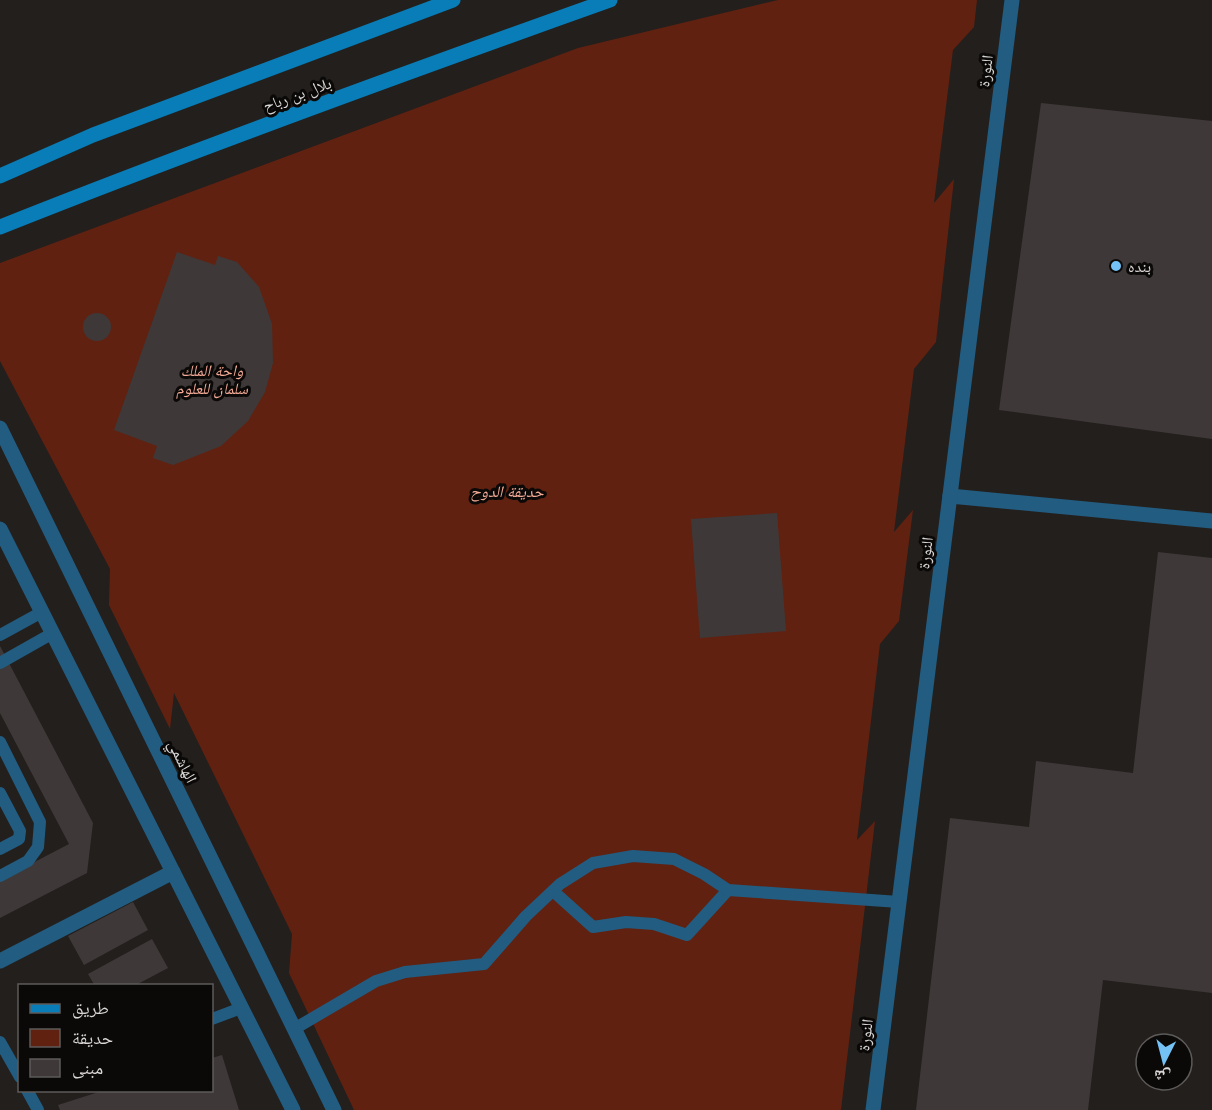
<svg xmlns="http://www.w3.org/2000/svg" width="1212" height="1110" viewBox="0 0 1212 1110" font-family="'Libre Baskerville','Noto Naskh Arabic',serif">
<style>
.green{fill:#602111}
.building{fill:#3e3938}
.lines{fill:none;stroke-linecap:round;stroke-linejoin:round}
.lane{stroke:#225c80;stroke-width:12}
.street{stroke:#225c80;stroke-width:15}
.secondary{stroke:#087db7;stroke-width:15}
.poi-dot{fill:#73c1f5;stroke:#0b0908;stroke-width:2}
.labels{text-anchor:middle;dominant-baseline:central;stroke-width:6;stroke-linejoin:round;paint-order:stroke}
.street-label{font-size:16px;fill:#d9d6d5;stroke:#0b0908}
.poi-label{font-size:16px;fill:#d9d6d5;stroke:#0b0908;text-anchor:start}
.park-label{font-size:16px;font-style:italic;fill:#f4aa96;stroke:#0b0908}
</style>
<rect width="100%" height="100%" fill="#231f1d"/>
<polygon class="green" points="778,0 977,0 974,27 953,50 934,203 954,179 936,342 914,369 894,532 913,510 899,621 880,644 857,840 875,821 841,1110 354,1110 289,973 292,934 174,693 170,729 109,605 110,569 0,361 0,263 578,48"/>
<g class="building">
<polygon points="1041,103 1212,121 1212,439 999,410"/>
<polygon points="177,252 215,265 218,256 237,262 259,287 272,324 273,363 265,392 248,421 221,446 173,465 153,458 157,446 114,430"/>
<circle cx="97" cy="327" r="14"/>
<polygon points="777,513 786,631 700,638 691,519"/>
<polygon points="1158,552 1212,558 1212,993 1103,980 1088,1110 916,1110 950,818 1029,827 1036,761 1133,773"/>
<polygon points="0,646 93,823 87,873 0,918 0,880 69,844 0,713"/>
<polygon points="133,902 148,930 84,965 68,936"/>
<polygon points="152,939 168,968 134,986 95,986 88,974"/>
<polygon points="222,1055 239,1110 60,1110 58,1105 105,1090 212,1090 212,1058"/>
</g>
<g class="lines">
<g class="lane">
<polyline points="0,635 42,612"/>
<polyline points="0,663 53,633"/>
<polyline points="0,742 40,822 38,847 28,861 0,876"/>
<polyline points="0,793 20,831 19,839 0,849"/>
<polyline points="553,891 593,927 626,922 654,924 687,935 728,890"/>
<polyline points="212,1019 241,1008"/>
<polyline points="294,1029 376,981 405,972 484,964 526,916 560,884 593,863 633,856 674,859 704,874 728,890 899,902"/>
<polyline points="0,1042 20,1077"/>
<polyline points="27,1090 38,1110"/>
</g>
<g class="street">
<polyline points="0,428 334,1110"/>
<polyline points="950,496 1212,521"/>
<polyline points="0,529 293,1110"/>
<polyline points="0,961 173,872"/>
<polyline points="873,1110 1012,0"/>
</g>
<g class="secondary">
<polyline points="0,176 93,135 453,0"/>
<path d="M0 227C201 147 405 73 610 0"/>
</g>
</g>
<circle class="poi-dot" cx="1116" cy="266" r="6"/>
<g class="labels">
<g class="street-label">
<text transform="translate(985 71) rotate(-83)">النورة</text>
<text transform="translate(297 94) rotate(-20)">بلال بن رباح</text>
<text transform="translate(925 553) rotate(-83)">النورة</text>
<text transform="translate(183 761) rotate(64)">الهاشمي</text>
<text transform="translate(865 1035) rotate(-83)">النورة</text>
</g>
<g class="poi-label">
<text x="1128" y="266">بنده</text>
</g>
<g class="park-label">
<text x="212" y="370">واحة الملك<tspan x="212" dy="18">سلمان للعلوم</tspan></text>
<text x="507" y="491">حديقة الدوح</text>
</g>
</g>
<rect x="18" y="984" width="195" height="108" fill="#0b0908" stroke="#5d5b5a" stroke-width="1.5"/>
<rect x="30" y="1004" width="30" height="9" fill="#087db7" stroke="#5d5b5a" stroke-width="1.5"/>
<text x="72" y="1014" font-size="18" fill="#d9d6d5">طريق</text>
<rect x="30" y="1029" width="30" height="18" fill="#602111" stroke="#5d5b5a" stroke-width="1.5"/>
<text x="72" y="1044" font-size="18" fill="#d9d6d5">حديقة</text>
<rect x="30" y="1059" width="30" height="18" fill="#3e3938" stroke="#5d5b5a" stroke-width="1.5"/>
<text x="72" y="1074" font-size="18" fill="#d9d6d5">مبنى</text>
<g transform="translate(1164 1062) rotate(186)"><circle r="28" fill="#0b0908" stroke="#5d5b5a" stroke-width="1.5"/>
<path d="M0-4.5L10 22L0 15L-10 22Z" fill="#73c1f5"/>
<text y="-9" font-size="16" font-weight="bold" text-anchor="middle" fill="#d9d6d5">ش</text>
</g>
</svg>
